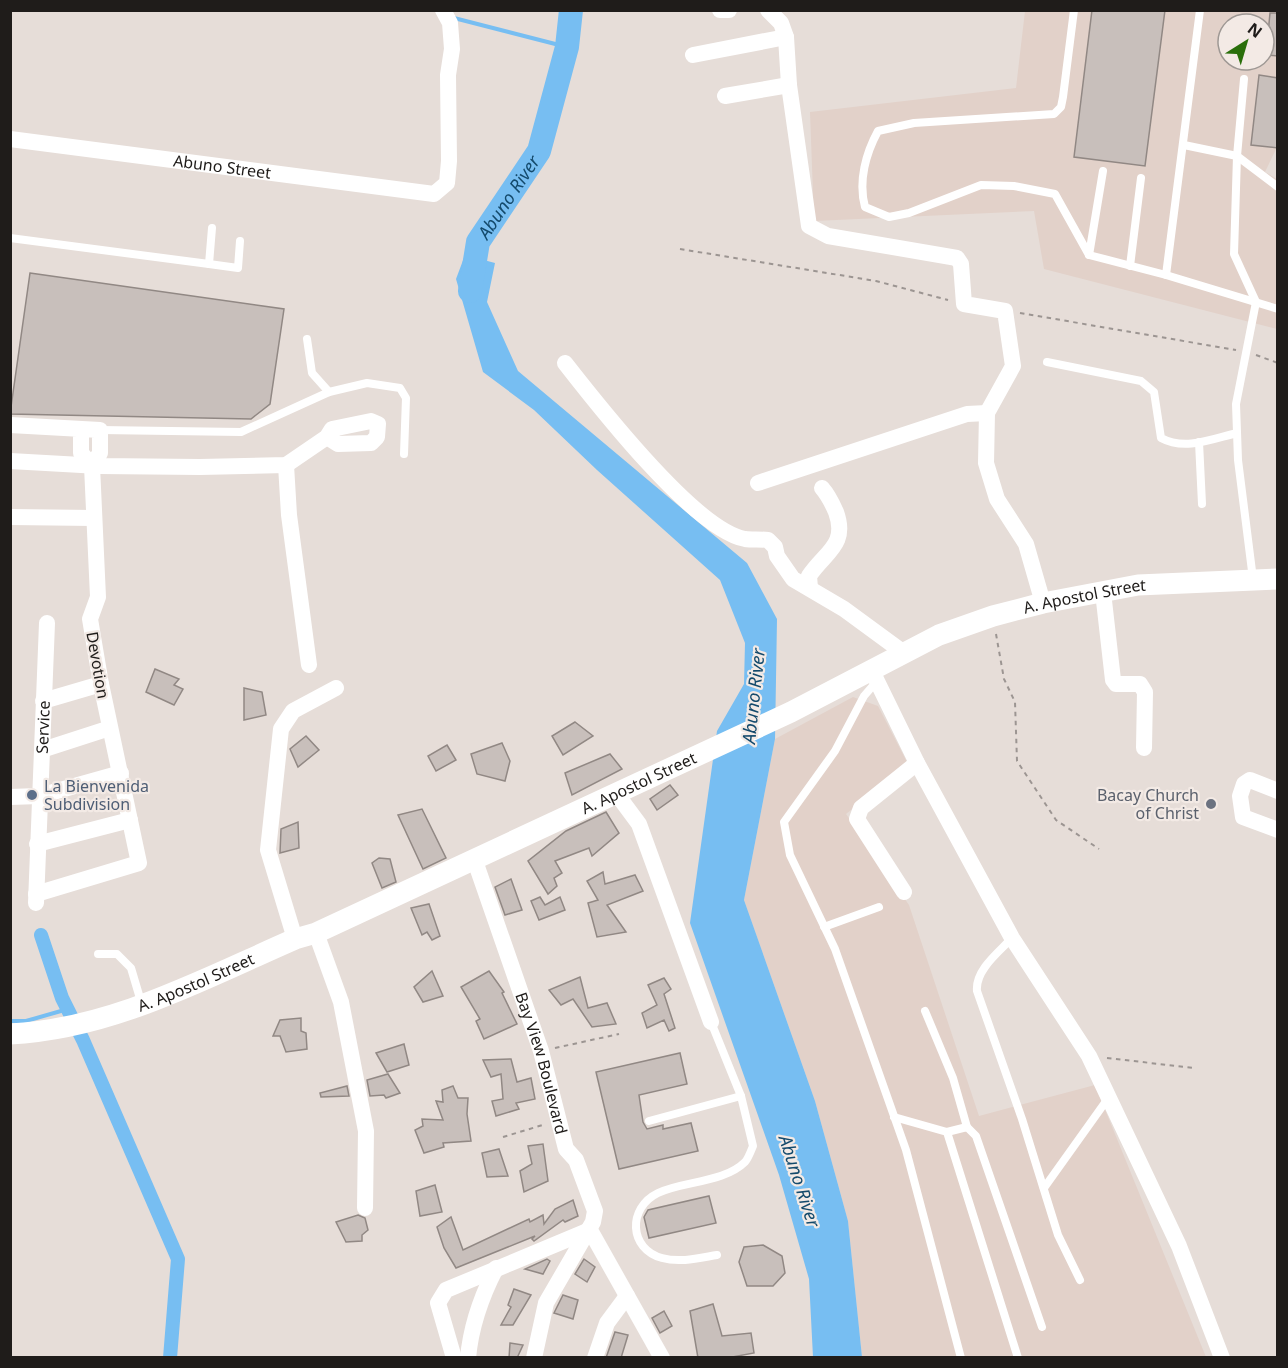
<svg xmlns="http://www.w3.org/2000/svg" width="1288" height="1368" viewBox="0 0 1288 1368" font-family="'Noto Sans',sans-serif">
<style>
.built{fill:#e2d1c9;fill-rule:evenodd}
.water{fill:#77bef2}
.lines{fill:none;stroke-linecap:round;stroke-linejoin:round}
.stream{stroke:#77bef2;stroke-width:4}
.canal{stroke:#77bef2;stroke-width:14}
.river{stroke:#77bef2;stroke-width:24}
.building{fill:#c8bfbb;stroke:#918884;stroke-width:1.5}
.path{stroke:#9c9592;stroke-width:2;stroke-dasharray:4.5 4.5;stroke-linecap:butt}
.service{stroke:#fff;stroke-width:8}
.minor{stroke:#fff;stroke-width:16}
.tertiary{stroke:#fff;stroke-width:21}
.service-dot{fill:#5c6f8a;stroke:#f3eae5;stroke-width:2}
.worship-dot{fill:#6b7280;stroke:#f3eae5;stroke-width:2}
.labels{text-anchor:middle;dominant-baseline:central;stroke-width:4.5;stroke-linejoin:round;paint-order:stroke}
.street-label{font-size:16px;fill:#1f1c1a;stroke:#f3eae5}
.service-label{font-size:16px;fill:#4e5e75;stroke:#f3eae5;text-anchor:start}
.worship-label{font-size:16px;fill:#5b616d;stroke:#f3eae5;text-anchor:end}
.water-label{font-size:18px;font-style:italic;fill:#144a6c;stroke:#f3eae5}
</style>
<rect width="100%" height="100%" fill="#e6ddd8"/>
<g class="built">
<path d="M1025 11H1277V147L1265 172 1277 179V329L1044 269 1034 211 814 221 810 112 1016 88ZM1228 24H1264V60H1228Z"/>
<polygon points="853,697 878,706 908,764 846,814 909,905 979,1116 1095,1085 1206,1357 862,1357 848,1221 815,1101 744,900 775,739"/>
</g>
<polygon class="water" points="465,255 495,263 487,302 518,371 747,563 777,619 775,739 744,900 815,1101 848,1221 862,1357 813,1357 809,1279 779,1175 690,923 717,731 744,684 745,643 720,580 597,470 534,410 483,372 456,279"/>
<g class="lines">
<g class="stream">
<polyline points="454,18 567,47"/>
<polyline points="10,1021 26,1021 68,1009"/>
</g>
<polyline class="canal" points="41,935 62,998 83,1040 178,1259 170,1358"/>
<path class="river" id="s1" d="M470 291 478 242 539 151 567 47 571 10"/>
</g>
<g class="building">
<polygon points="1092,10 1165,10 1145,166 1074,157"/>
<polygon points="1270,13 1278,13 1278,56 1266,55"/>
<polygon points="1259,75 1278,78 1278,148 1251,145"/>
<polygon points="30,273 284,309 270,404 251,419 10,414"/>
<polygon points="155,669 179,679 174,685 183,689 174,705 146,692"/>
<polygon points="244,688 262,692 266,715 244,720"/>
<polygon points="575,722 593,736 563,755 552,736"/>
<polygon points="306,736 319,750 298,767 290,749"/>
<polygon points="502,743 510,761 505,781 477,774 471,754"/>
<polygon points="447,745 456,760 436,771 428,756"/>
<polygon points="610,754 622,769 572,795 565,773"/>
<polygon points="670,785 678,795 657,810 650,799"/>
<polygon points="422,809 446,858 423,869 398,815"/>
<polygon points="606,812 619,833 592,856 589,848 555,861 562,873 554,878 557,886 548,894 528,861 566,831"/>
<polygon points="298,822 299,848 280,853 281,829"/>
<polygon points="379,858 390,859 396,882 382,888 372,863"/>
<polygon points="603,872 605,884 635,875 643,891 607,905 626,932 597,937 588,903 598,900 587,881"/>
<polygon points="511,879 522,910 505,915 495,887"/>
<polygon points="540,897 545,905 560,897 565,910 539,920 531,901"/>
<polygon points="429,904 440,936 432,940 427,932 422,935 411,908"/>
<polygon points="432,971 443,996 423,1002 414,987"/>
<polygon points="489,971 504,992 502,993 517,1024 484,1039 476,1021 480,1019 461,987"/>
<polygon points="580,977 588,1008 607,1003 616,1024 592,1027 573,999 561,1005 549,990"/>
<polygon points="664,978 671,989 664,994 675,1028 669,1031 664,1020 647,1028 642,1013 657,1005 648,985"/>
<polygon points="301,1018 301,1031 306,1033 307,1049 286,1052 280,1036 273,1036 280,1020"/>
<polygon points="404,1044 409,1065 387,1072 376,1053"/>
<polygon points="680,1053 687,1084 639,1095 643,1122 647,1129 663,1125 663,1129 691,1123 698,1151 619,1169 596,1072"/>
<polygon points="511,1059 517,1082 531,1078 535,1099 516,1103 519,1109 496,1116 492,1101 503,1099 501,1074 491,1077 483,1060"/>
<polygon points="388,1074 400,1093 386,1098 384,1095 370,1096 367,1080"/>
<polygon points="347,1086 349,1096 321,1097 320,1093"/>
<polygon points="453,1086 458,1098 468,1098 467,1114 471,1141 443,1143 444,1147 424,1153 415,1130 423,1126 422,1119 443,1120 436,1101 443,1102 442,1090"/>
<polygon points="543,1144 548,1181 524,1192 520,1171 532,1164 528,1146"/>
<polygon points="499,1149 508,1176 487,1177 482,1153"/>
<polygon points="435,1185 442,1212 420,1216 416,1191"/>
<polygon points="709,1196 716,1223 649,1238 644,1217 648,1210"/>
<polygon points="573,1200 578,1216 565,1222 563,1220 534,1241 532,1239 535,1236 456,1268 444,1248 437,1227 451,1217 463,1250 529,1219 530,1222 543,1215 544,1224 555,1209"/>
<polygon points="358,1215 365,1218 368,1230 362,1235 362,1241 346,1242 336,1222"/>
<polygon points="763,1245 782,1256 785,1273 773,1286 747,1286 739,1262 744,1247"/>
<polygon points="547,1259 550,1261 543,1274 525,1269"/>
<polygon points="584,1259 595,1267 587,1282 575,1274"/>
<polygon points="514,1289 531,1295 513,1325 501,1325 511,1307 508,1305"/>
<polygon points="563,1295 578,1300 573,1319 554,1313"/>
<polygon points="713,1304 722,1336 751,1333 754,1353 727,1358 698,1358 690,1311"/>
<polygon points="664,1311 672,1326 660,1333 652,1318"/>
<polygon points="615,1332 628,1335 621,1358 606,1358"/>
<polygon points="510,1343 523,1345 517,1358 509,1358"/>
</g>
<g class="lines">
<g class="path">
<polyline points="680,249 876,281 948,300"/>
<polyline points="1020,313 1236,350"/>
<polyline points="1256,355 1278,363"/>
<polyline points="996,634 1004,679 1015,702 1017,761 1056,820 1099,849"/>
<polyline points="555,1048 619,1034"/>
<polyline points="1107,1058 1194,1068"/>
<polyline points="503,1137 546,1124"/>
</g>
<g class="service">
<path d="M1074 10 1063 97 1061 107 1054 114 914 123 878 131C866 153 858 181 865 207L889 217 909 213 981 185 1014 186 1055 194 1089 255 1166 275"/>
<polyline points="1200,10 1166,275 1278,309"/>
<polyline points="1244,79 1237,156 1234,254 1256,302 1236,404 1238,460 1253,579"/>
<polyline points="1184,145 1237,156 1278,187"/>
<polyline points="10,238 209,264 212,228"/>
<polyline points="1089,255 1103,171"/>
<polyline points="209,264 238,268 240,241"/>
<polyline points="1130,266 1141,178"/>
<polyline points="307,339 312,373 329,392"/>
<path d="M1047 362 1141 381 1154 392 1161 438C1185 451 1212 439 1237 433"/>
<polyline points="100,430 241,432 329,392 367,383 400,388 406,398 404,454"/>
<polyline points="1199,442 1202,504"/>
<polyline points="877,681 864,696 835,751 784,822 790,855 835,949 906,1150 961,1358"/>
<polyline points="824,927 879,907"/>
<path d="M1012 938C999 952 975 970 977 991L1022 1119 1058 1235 1080 1280"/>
<polyline points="98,954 117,954 131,968 142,1005"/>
<polyline points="925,1011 953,1078 967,1127"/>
<path d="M711 1022 741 1096 753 1146C751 1151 748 1159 745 1162 724 1183 682 1181 658 1193 627 1208 629 1249 662 1258 680 1263 699 1258 717 1255"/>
<polyline points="894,1117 947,1132 1018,1358"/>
<polyline points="649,1121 741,1096"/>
<polyline points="947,1132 967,1127 976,1136 1042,1327"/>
<polyline points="1044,1188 1109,1097"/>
</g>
<g class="minor">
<polyline points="720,10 729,10"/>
<polyline points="768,10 781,23 786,37 789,85 809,226 828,236 957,258 961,264 964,304 1005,311 1013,366 987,413 986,463 997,499 1026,544 1043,603"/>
<polyline points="693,55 786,37"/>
<polyline points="725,96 789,85"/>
<path id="s2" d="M10 139 434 194 447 183 449 161 448 75 452 49 450 23 443 10"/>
<path d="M565 363C597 404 695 530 745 539 752 540 760 539 768 540L775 547 777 556 793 579 844 609 904 653"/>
<polyline points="10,425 100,430 100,453 92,466 81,453 81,430"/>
<polyline points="10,461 99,466 200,467 286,465 327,437 332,429 371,421 378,424 377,437 371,443 338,444 327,437"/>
<polyline points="286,465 289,515 309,665"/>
<polyline points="758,483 967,414 987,413"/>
<polyline points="10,517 94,518"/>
<path d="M810 588 809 576C825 552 848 545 836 512 832 503 829 496 822 488"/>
<polyline points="1103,592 1113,680 1116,684 1140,684 1145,692 1144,748"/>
<polyline points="872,671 917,763 1012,938 1089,1056 1179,1246 1222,1358"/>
<polyline points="43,701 101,684"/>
<polyline points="42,750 110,728"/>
<polyline points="1278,791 1250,780 1244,784 1240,796 1243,817 1278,830"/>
<polyline points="616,793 639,824 711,1022"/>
<polyline points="10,797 39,796 121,773"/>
<polyline points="37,844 130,820"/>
<path id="s3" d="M475 861 541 1051 566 1149 576 1160 595 1211 593 1222 546 1303 534 1358"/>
<polyline points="904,892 857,819 861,808 917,763"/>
<polyline points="36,894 139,863 101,684 90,619 98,597 92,466"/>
<path id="s4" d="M36 903 47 623"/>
<polyline points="316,933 341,1002 366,1131 365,1208"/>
<polyline points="295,939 268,850 281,729 293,711 336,688"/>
<polyline points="590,1230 662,1358"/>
<polyline points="454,1358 438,1303 446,1290 590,1230"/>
<path d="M468 1358C471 1325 481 1297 496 1268"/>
<polyline points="595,1358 607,1323 627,1296"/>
</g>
<path class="tertiary" id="s5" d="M10 1034C112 1029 203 979 295 939L316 933 791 712 939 635 993 616 1043 603 1138 585 1278 579"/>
</g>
<circle class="service-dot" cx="32" cy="795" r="6"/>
<circle class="worship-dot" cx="1211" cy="804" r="6"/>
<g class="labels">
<g class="street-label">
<text stroke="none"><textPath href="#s2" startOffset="214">Abuno Street</textPath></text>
<text stroke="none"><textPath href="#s5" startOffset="1166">A. Apostol Street</textPath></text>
<text transform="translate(98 665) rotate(80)">Devotion</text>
<text stroke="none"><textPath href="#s4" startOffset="176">Service</textPath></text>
<text stroke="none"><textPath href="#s5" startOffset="680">A. Apostol Street</textPath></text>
<text stroke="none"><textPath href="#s5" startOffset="194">A. Apostol Street</textPath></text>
<text stroke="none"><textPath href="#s3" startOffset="213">Bay View Boulevard</textPath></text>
</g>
<g class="service-label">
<text x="44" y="786">La Bienvenida<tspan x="44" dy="18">Subdivision</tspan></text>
</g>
<g class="worship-label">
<text x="1199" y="795">Bacay Church<tspan x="1199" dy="18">of Christ</tspan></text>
</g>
<g class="water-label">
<text stroke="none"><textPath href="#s1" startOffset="104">Abuno River</textPath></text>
<text transform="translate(753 696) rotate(-84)">Abuno River</text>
<text transform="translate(800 1181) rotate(72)">Abuno River</text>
</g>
</g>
<rect width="1288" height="1368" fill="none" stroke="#1f1c1a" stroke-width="24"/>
<g transform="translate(1246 42) rotate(37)"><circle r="28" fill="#f3eae5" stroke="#9e9894" stroke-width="1.5"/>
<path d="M0-4.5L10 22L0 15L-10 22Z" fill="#2a6f0b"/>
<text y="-9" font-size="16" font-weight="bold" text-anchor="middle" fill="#1f1c1a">N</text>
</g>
</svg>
